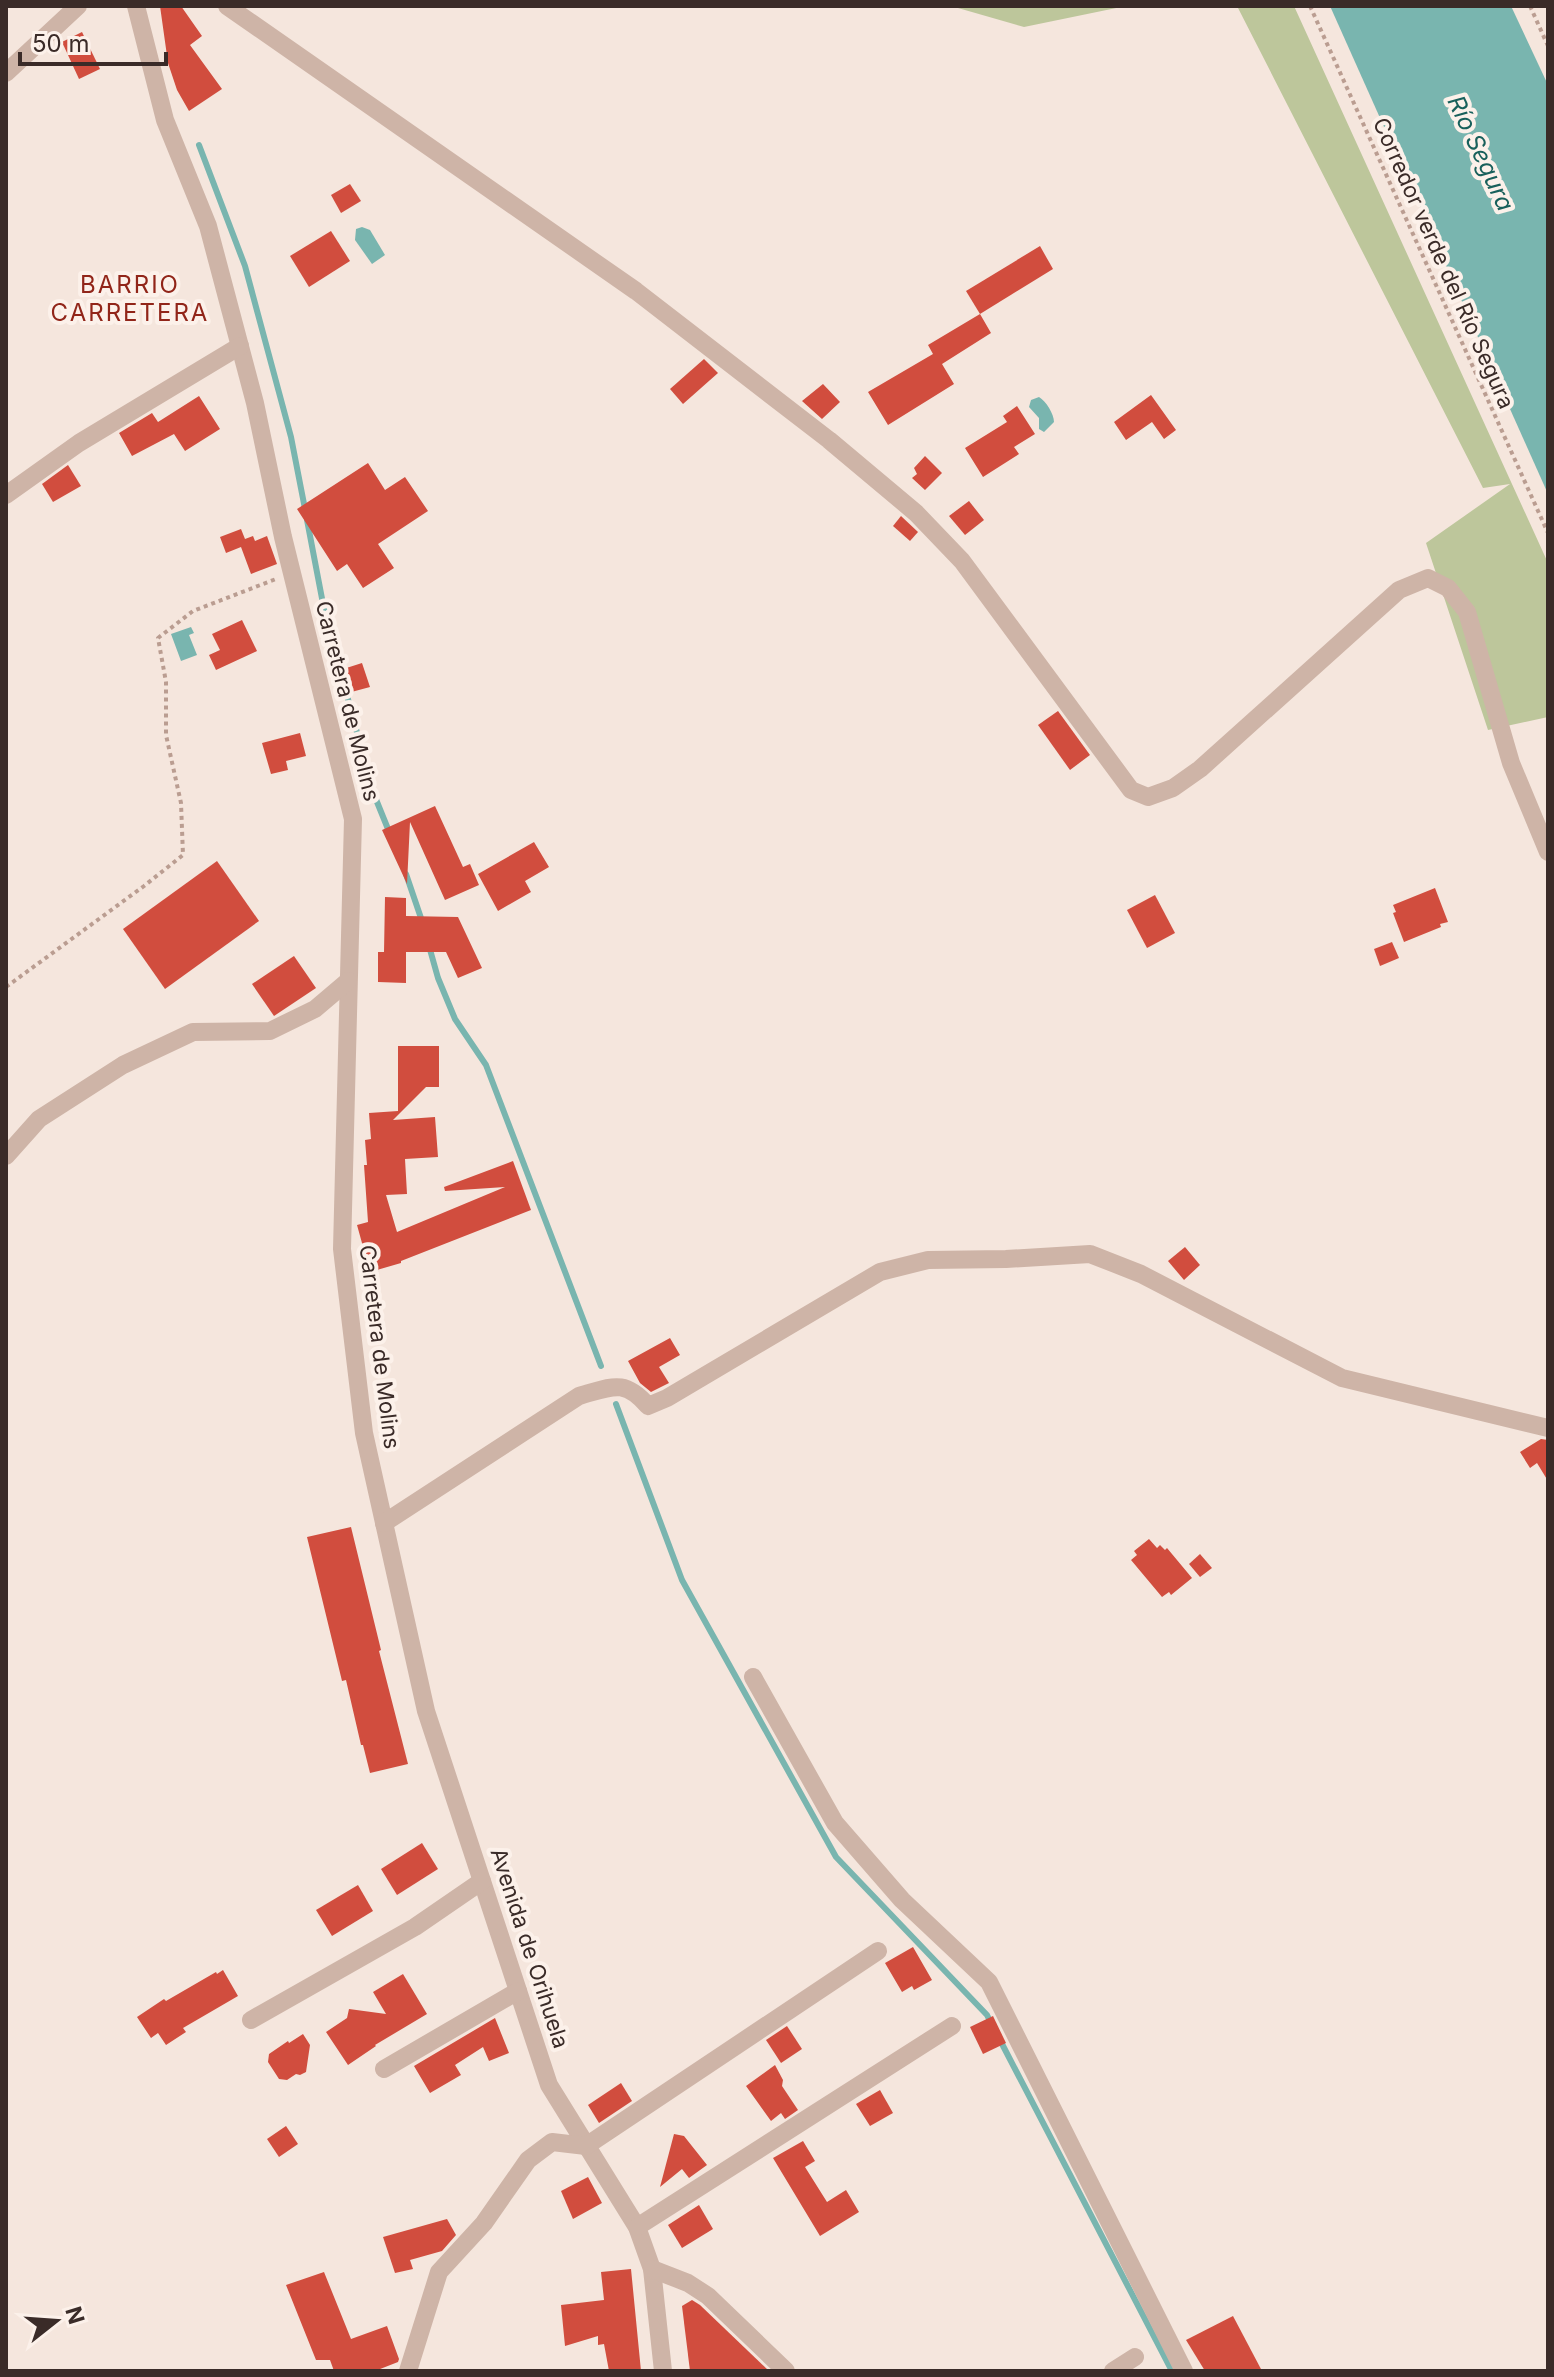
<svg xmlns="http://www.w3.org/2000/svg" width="1554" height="2377" viewBox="0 0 1554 2377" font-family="Inter,sans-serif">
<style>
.green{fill:#bdc69b}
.water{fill:#79b5af}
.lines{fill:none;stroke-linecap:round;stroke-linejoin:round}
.stream{stroke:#79b5af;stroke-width:6}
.building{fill:#d14d3e}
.path{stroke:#ba9d91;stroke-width:4;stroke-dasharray:4 4;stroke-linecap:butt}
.minor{stroke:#ceb4a7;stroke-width:18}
.labels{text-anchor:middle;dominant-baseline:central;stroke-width:8;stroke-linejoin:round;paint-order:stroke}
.street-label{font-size:22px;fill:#3a2b28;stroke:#fcf1ea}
.water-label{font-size:24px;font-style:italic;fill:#19605b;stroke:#fcf1ea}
.neighbourhood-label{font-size:24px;letter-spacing:2px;fill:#912519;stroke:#fcf1ea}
</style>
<rect width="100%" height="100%" fill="#f5e6dd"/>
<g class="green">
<polygon points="951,6 1126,6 1024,27"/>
<polygon points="1237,6 1294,6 1548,563 1548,717 1488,730 1426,543 1510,484 1483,488"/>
</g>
<g class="water">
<polygon points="1330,6 1511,6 1548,85 1548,494"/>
<polygon points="362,227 370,230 385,255 372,264 355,240 356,229"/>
<path d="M1039 397C1046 401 1054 414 1054 422L1044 432 1039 429V418L1029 407 1031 400Z"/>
<polygon points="191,627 194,633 189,635 197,655 181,661 171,634"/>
</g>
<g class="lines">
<g class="stream">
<polyline points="199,145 245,266 291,437 305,509"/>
<polyline points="307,520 324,609 342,677"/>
<polyline points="345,688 373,792 390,834"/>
<polyline points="406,874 423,924"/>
<polyline points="429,946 438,978 455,1019 486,1065 601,1366"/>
<polyline points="616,1404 682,1580 836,1857 987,2015 991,2023"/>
<polyline points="1000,2040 1172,2371"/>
</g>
</g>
<g class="building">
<polygon points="160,6 181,6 202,36 190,45 222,89 189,111 177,90 168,63"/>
<polygon points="82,32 100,69 79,79 62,42"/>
<polygon points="350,184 361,201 341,213 331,195"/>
<polygon points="331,231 350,261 309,287 290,256"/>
<polygon points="1040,246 1053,269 980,314 966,291"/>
<polygon points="980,314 991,333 942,364 954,384 888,425 868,392 933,354 928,345"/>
<polygon points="704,359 718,373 683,404 670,389"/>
<polygon points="823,384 840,402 822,419 802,401"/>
<polygon points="1151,395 1176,430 1164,439 1152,422 1126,440 1114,422"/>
<polygon points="199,396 220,429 185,451 174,434 132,456 119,433 152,413 158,422"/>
<polygon points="1017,406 1035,434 1014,447 1019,454 983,477 965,448 1007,422 1003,416"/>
<polygon points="925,456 942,473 925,490 912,478 917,474 914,468"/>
<polygon points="368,463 385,490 405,477 428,511 378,544 394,568 363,588 347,564 337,571 297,509"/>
<polygon points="68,465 81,486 53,502 42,484"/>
<polygon points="969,501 984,520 965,535 949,516"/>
<polygon points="901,516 918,532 910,541 893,526"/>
<polygon points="241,529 245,539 253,536 255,541 267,536 277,564 251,574 241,547 226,553 220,537"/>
<polygon points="242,620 257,651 216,670 209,655 220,650 212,634"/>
<polygon points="362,663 370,687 344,694 337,671"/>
<polygon points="1058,711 1090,755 1070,770 1038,725"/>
<polygon points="300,733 306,756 286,761 288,770 271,774 262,743"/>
<polygon points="435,806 463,867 470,864 479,885 445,900 410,822 407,884 382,830"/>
<polygon points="534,842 549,867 525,881 531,892 498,911 478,874"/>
<polygon points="217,861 259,921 165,989 123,929"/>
<polygon points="1435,888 1448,922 1440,924 1441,927 1404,942 1393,913 1396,912 1393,905"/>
<polygon points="1155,895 1175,933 1147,948 1127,910"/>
<polygon points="385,897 406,898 406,916 458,917 482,968 458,978 446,952 406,952 406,983 378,982 378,952 384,952"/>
<polygon points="1392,942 1399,958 1380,966 1374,949"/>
<polygon points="294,956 316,988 274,1016 252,984"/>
<polygon points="398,1046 439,1046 439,1087 426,1087 393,1120 435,1117 438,1157 405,1159 407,1194 386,1195 397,1232 505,1187 445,1191 444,1187 513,1161 531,1210 401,1261 401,1263 370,1272 357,1225 368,1222 364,1165 367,1165 365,1140 371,1139 369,1113 398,1111"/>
<polygon points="1185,1247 1200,1265 1184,1280 1168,1261"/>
<polygon points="670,1338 680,1355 659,1367 669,1383 651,1392 640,1383 628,1361"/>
<polygon points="1541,1439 1548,1440 1548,1481 1537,1463 1530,1468 1520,1452"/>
<polygon points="351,1527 381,1650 379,1651 408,1764 370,1773 363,1745 361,1745 346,1680 342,1681 307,1537"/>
<polygon points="1149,1539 1157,1548 1160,1545 1165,1550 1167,1548 1192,1578 1171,1595 1169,1592 1162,1597 1131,1560 1137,1555 1134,1551"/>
<polygon points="1200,1554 1212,1568 1200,1577 1189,1564"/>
<polygon points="422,1843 438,1869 397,1895 381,1869"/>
<polygon points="358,1885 373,1911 332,1936 316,1910"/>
<polygon points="913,1947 932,1980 914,1990 912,1986 902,1992 885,1963"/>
<polygon points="223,1970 238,1996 183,2028 186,2032 166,2045 158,2033 151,2038 137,2017 164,1999 166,2001 216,1972 217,1974"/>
<polygon points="403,1974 427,2014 375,2045 376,2046 348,2065 326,2032 347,2018 349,2009 386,2014 373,1992"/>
<polygon points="993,2016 1006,2043 983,2054 970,2027"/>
<polygon points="495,2018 509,2053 489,2061 483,2047 455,2065 461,2075 430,2093 414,2066"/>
<polygon points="787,2026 802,2049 781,2063 766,2040"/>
<polygon points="303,2034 310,2045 306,2072 300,2075 296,2074 287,2080 279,2079 268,2062 269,2054 288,2041 289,2043"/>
<polygon points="775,2065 783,2080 782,2086 798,2110 785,2119 781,2113 771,2121 746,2086"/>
<polygon points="621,2083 632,2101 599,2123 588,2105"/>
<polygon points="880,2090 893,2113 870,2126 856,2104"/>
<polygon points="286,2126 298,2144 279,2157 267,2139"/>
<polygon points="674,2134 684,2136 707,2165 689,2178 682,2169 660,2187"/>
<polygon points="803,2141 815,2161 805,2167 827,2202 846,2190 859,2212 820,2236 773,2158"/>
<polygon points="588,2177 602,2203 573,2219 561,2191"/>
<polygon points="699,2205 713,2229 682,2248 668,2225"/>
<polygon points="447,2219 456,2235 442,2251 410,2260 413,2269 395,2273 383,2237"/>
<polygon points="631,2269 641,2371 609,2371 604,2344 598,2345 598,2336 565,2346 561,2305 604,2300 601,2272"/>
<polygon points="324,2272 351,2339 387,2326 399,2359 398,2362 375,2371 334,2371 330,2360 316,2360 286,2285"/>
<polygon points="692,2300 700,2305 769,2371 690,2371 682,2306"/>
<polygon points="1233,2316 1262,2371 1205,2371 1186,2340"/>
</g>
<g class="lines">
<g class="path">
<polyline points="1310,6 1548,533"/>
<polyline points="1530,6 1548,46"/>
<polyline points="6,987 144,886 183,855 181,803 166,735 166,682 158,638 193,611 276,579"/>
</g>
<g class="minor">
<polyline points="136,6 165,120 208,226 255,403 283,537 353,819 342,1249 364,1433 426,1711 549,2085 637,2227 652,2269 663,2371"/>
<polyline points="227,6 636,291 829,440 916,513 962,561 1131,790 1148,797 1173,788 1200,769 1399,590 1428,578 1448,588 1467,612 1511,763 1548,852"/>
<polyline points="6,73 78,6"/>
<polyline points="6,495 79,443 240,346"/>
<polyline points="6,1156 39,1119 123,1065 193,1032 270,1031 315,1009 348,981"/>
<path d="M384 1523 579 1396C612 1387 624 1378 648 1406L667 1398 880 1272 928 1260 1006 1259 1090 1254 1141 1274 1342 1378 1548 1428"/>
<polyline points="753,1677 835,1823 902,1900 989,1982 1184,2371"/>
<polyline points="251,2020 415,1927 482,1881"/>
<polyline points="384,2069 518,1991"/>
<polyline points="637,2227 952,2026"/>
<polyline points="652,2269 688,2283 708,2296 786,2371"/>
<polyline points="408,2371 439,2272 484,2223 528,2160 552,2142 586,2146 878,1951"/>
<polyline points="1113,2371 1135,2357"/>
</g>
</g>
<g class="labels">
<g class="street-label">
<text transform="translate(1444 263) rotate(66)">Corredor verde del Río Segura</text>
<text transform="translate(348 701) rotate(76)">Carretera de Molins</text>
<text transform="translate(380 1347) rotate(83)">Carretera de Molins</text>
<text transform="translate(530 1948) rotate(72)">Avenida de Orihuela</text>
</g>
<g class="water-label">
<text transform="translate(1481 153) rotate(65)">Río Segura</text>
</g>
<g class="neighbourhood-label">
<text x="130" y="284">BARRIO<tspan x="130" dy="28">CARRETERA</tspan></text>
</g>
</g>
<rect width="1554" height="2377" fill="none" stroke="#3a2b28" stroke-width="16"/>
<g transform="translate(56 2321) rotate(73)" stroke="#fcf1ea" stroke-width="6" paint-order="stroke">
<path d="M0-6L14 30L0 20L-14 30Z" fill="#3a2b28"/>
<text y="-12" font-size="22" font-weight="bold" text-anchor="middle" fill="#3a2b28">N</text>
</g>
<path d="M20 52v12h146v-12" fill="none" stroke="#3a2b28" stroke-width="4"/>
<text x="32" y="52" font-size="24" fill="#3a2b28" stroke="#fcf1ea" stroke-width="6" paint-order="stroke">50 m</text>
</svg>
